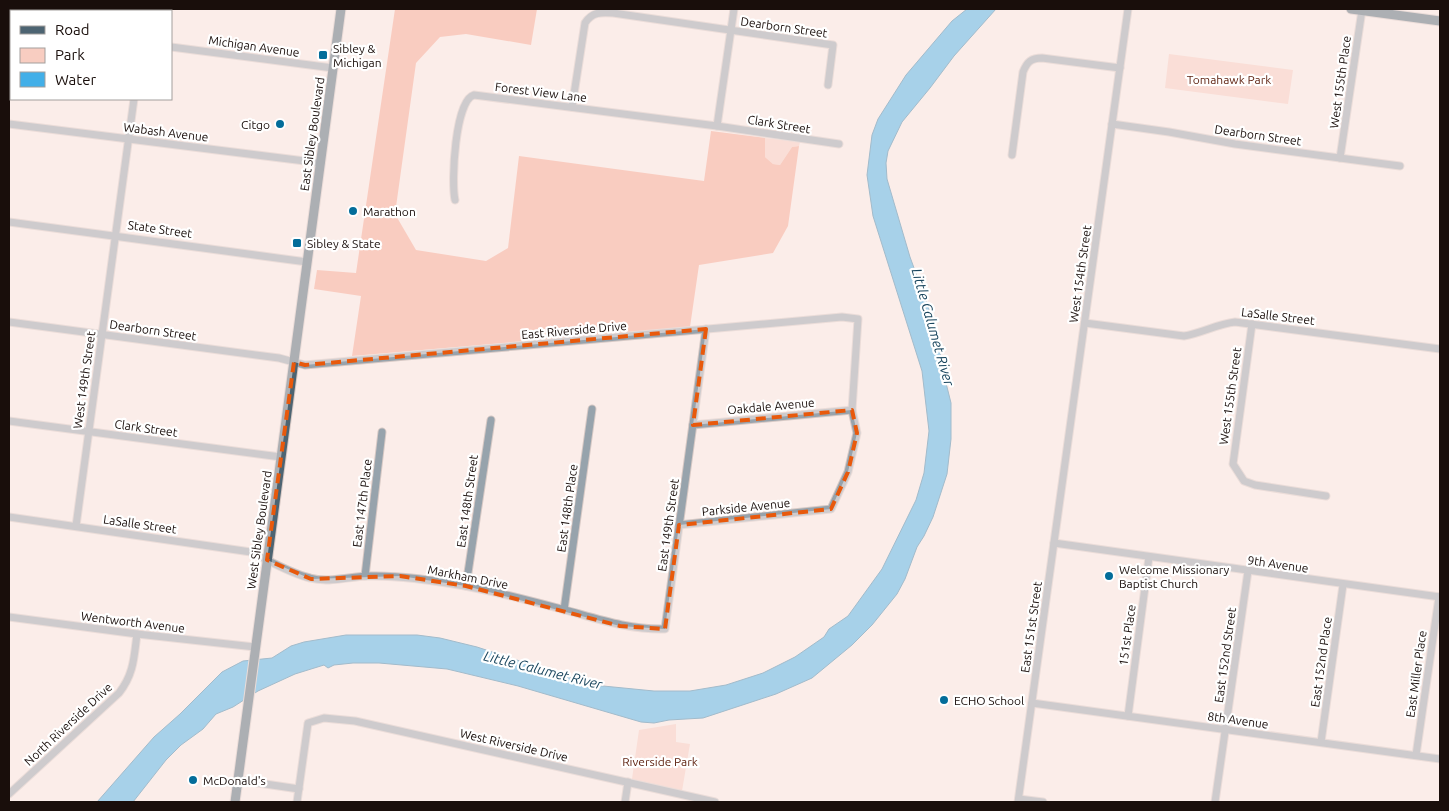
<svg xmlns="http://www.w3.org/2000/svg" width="1449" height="811" viewBox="0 0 1449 811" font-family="Ubuntu,sans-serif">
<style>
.green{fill:#f8cdc1}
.forest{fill:#f7a58f}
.water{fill:#42afe8;stroke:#367fa6}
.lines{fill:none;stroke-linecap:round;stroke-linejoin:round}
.minor-casing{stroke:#d7c9c5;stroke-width:9}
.major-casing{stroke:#d7c9c5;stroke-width:11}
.minor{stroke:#97a3ac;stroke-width:7}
.major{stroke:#4d6472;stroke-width:9}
.marked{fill:none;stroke:#e8590c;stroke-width:4;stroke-dasharray:10 6;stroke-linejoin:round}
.poi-dot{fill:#036d9a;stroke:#fff;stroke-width:2}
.labels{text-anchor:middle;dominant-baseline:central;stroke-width:4.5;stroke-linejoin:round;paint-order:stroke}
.street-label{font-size:12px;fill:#190e0b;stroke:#fff}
.poi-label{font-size:12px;fill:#190e0b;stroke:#fff;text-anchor:start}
.park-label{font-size:12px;fill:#5c1f0d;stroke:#fff}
.water-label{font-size:14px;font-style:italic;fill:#1a465e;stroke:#fff}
</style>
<rect width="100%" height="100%" fill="#fbede9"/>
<g class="green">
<polygon points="1169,54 1293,70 1288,104 1165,88"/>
<polygon points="765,138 800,142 799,146 792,147 780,165 773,164 765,157"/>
<polygon points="676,724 676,742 690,744 682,791 632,779 639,730"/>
</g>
<polygon class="forest" points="395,9 537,9 531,45 466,34 440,37 416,63 395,214 416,250 486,261 508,248 519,156 704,181 711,131 765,138 765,157 773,164 780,165 792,147 799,146 788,226 773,253 699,265 690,327 352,356 361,296 314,289 317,270 356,273"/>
<polygon class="water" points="967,9 996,9 954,56 930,88 902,122 888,151 886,163 887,179 910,257 936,328 943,371 951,403 951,439 947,474 933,517 924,536 917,547 905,579 897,594 872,625 852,645 812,678 776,694 703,718 669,720 654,723 641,722 518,686 447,669 379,663 353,663 334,665 328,668 324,665 295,674 258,691 233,707 216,714 203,729 181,745 166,760 133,802 97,802 154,737 180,714 222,672 243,661 272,658 291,646 304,642 346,635 417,635 440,638 477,647 593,685 654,691 690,691 726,685 763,673 795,657 824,637 829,629 848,616 882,569 916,500 924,473 929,431 922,371 873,216 867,175 872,135 878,119 906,75 952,21"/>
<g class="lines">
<defs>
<g id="minor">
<polyline points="146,11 146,9"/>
<polyline points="9,25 11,26"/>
<polyline points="171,47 333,68"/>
<path d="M572 107 585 23C592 12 601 12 613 13L833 45 828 85"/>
<polyline points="9,124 321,163"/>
<polyline points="1112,124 1169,132 1235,144 1400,166"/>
<polyline points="717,126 734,9"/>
<path d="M1012 155 1023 72C1027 62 1031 58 1042 58L1120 68"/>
<polyline points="1340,158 1362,10"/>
<path d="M455 200C451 182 455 100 474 95L717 126 839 144"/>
<polyline points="9,222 307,262"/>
<polyline points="9,322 279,358 305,365 842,317 858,319 852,410 857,433 848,472 831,509 679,525"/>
<path d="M1085 323 1184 336C1202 333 1217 324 1235 322L1440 349"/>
<polyline points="1252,324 1233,464 1244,481 1255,485 1326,496"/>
<polyline points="9,421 281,457"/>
<polyline points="693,425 852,410"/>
<path d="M9 517 251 552C270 561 289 573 310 578 328 583 348 577 367 576 400 575 432 580 465 586 498 592 532 601 565 610 598 619 630 630 665 629L706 329"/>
<polyline points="76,526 134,99"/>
<polyline points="1054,543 1440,597"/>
<polyline points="365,576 382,432"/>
<polyline points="466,586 491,420"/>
<polyline points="564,610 592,409"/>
<polyline points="9,617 137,634 255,647"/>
<polyline points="1032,703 1440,759"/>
<polyline points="1128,716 1149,557"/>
<polyline points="1321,742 1343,585"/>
<polyline points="1416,755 1439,597"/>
<polyline points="238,780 299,789"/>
<path d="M9 794 119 693C134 674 134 657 137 634"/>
<polyline points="1019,799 1043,802"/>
<polyline points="297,802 308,723 324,718 355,721 715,802"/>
<polyline points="625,802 628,782"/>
<polyline points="1018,802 1128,9"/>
<polyline points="1215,802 1248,571"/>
</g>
<g id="major">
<polyline points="1351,9 1440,21"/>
<polyline points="235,802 341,9"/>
</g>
</defs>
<use href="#minor" class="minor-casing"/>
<use href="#major" class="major-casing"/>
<use href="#minor" class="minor"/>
<use href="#major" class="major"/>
</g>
<path d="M0 0H1449V811H0ZM706 329 693 425 852 410 857 433 848 472 831 509 679 525 665 629 620 626 466 586 400 576 311 579 267 560 294 362 305 365Z" fill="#fbede9" fill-opacity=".55" fill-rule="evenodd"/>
<path class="marked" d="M706 329 693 425 852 410 857 433 848 472 831 509 679 525 665 629 620 626 466 586 400 576 311 579 267 560 294 362 305 365Z"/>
<g class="poi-dot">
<rect x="318" y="50" width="10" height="10" rx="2.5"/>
<circle cx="280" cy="124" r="5"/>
<circle cx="353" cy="211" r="5"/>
<rect x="292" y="238" width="10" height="10" rx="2.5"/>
<circle cx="1109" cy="576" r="5"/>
<circle cx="944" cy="700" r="5"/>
<circle cx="193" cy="780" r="5"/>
</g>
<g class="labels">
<g class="street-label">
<text transform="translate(784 27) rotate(8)">Dearborn Street</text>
<text transform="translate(254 46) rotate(8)">Michigan Avenue</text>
<text transform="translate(1340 82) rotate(-82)">West 155th Place</text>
<text transform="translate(541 92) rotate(7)">Forest View Lane</text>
<text transform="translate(779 124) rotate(9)">Clark Street</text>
<text transform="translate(166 132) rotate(7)">Wabash Avenue</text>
<text transform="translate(312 134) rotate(-82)">East Sibley Boulevard</text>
<text transform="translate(1258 135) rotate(8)">Dearborn Street</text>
<text transform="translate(160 229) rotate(8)">State Street</text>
<text transform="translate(1080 274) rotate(-82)">West 154th Street</text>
<text transform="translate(1278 316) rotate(7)">LaSalle Street</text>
<text transform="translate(153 330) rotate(8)">Dearborn Street</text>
<text transform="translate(574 330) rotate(-5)">East Riverside Drive</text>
<text transform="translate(84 380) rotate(-82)">West 149th Street</text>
<text transform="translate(1230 396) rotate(-82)">West 155th Street</text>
<text transform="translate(771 406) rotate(-5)">Oakdale Avenue</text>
<text transform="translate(146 428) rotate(8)">Clark Street</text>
<text transform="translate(467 501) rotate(-82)">East 148th Street</text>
<text transform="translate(362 503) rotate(-83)">East 147th Place</text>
<text transform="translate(746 507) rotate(-6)">Parkside Avenue</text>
<text transform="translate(567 508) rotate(-82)">East 148th Place</text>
<text transform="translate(140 524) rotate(8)">LaSalle Street</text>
<text transform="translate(668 525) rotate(-82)">East 149th Street</text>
<text transform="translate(259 530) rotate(-82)">West Sibley Boulevard</text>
<text transform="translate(1278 564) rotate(8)">9th Avenue</text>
<text transform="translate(468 577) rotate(11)">Markham Drive</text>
<text transform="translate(133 622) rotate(7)">Wentworth Avenue</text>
<text transform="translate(1031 627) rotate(-82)">East 151st Street</text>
<text transform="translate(1127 635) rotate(-82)">151st Place</text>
<text transform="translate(1225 655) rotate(-82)">East 152nd Street</text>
<text transform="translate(1321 662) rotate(-82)">East 152nd Place</text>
<text transform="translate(1416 674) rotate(-82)">East Miller Place</text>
<text transform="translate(1238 720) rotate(8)">8th Avenue</text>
<text transform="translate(68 724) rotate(-43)">North Riverside Drive</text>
<text transform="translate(514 745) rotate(13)">West Riverside Drive</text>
</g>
<g class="poi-label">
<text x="333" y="48">Sibley &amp;<tspan x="333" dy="14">Michigan</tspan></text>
<text x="270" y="124" text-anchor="end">Citgo</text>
<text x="363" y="211">Marathon</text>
<text x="307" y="243">Sibley &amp; State</text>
<text x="1119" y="569">Welcome Missionary<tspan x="1119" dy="14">Baptist Church</tspan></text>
<text x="954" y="700">ECHO School</text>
<text x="203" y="780">McDonald's</text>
</g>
<g class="park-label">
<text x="1229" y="79">Tomahawk Park</text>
<text x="660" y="761">Riverside Park</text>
</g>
<g class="water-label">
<text transform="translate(933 327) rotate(74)">Little Calumet River</text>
<text transform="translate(543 670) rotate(14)">Little Calumet River</text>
</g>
</g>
<rect width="1449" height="811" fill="none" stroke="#190e0b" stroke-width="20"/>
<rect x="10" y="10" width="162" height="90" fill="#ffffff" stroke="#a39f9d"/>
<rect x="20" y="26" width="25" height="8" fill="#4d6472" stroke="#a39f9d"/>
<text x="55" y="35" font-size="15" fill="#190e0b">Road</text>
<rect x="20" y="48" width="25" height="15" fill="#f8cdc1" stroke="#a39f9d"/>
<text x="55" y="60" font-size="15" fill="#190e0b">Park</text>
<rect x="20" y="72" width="25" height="15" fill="#42afe8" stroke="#a39f9d"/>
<text x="55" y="85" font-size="15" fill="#190e0b">Water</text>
</svg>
